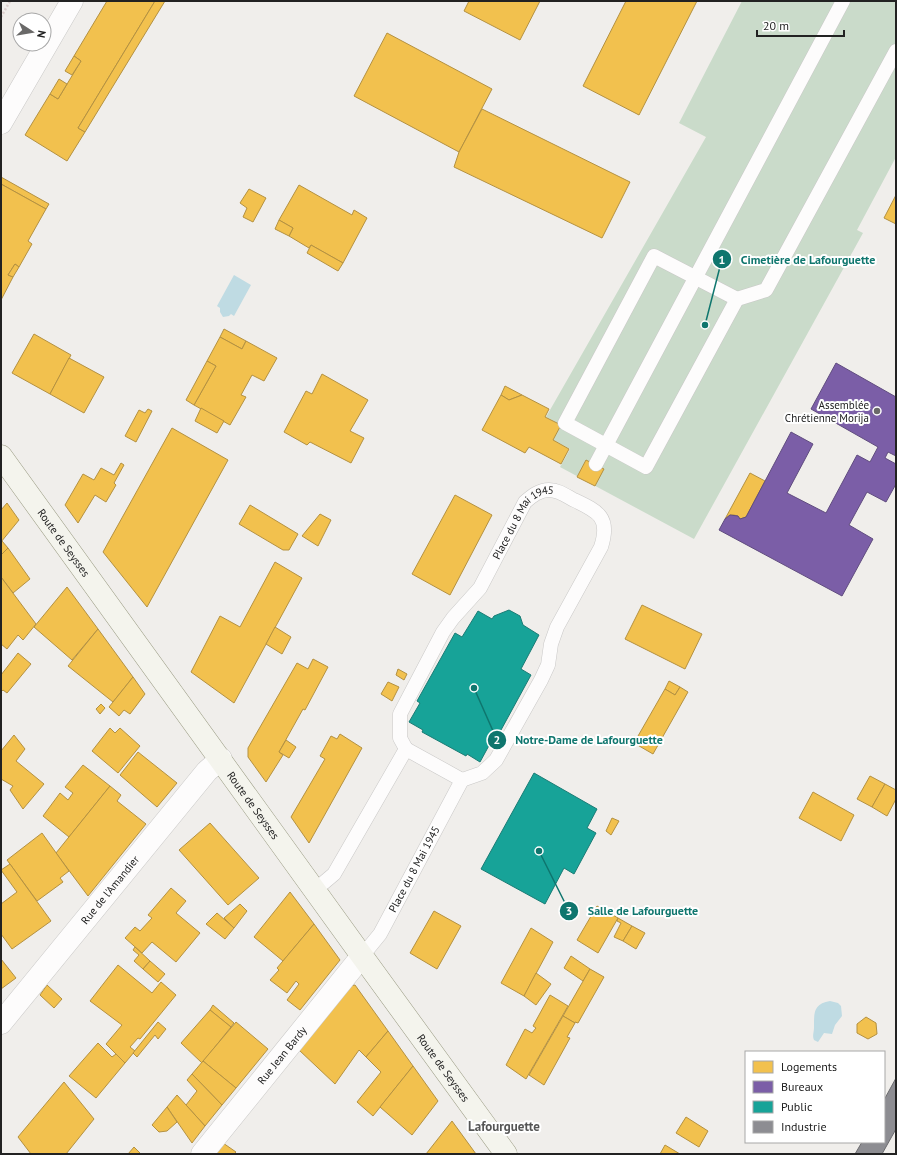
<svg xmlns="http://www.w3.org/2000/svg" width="897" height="1155" viewBox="0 0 897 1155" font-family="'PT Sans',sans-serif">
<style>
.cemetery{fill:#cadbca}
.water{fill:#bfdbe3}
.homes{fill:#f2c14e;stroke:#b49141}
.offices{fill:#7b5ea7;stroke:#604c7f}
.public{fill:#17a398;stroke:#1a7c75}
.industry{fill:#8d8d92;stroke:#6d6d70}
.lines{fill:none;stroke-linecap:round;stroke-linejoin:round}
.service-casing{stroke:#c9c8c7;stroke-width:15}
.minor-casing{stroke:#c9c8c7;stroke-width:23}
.tertiary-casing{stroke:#c9c8c7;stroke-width:23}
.secondary-casing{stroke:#999a82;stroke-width:23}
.path{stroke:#dccecd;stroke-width:2.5;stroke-dasharray:2 2;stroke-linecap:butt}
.service{stroke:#fdfcfc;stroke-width:14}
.minor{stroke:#fdfcfc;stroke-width:22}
.tertiary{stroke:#fdfcfc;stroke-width:22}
.secondary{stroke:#f4f4ed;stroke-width:22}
.poi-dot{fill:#6a6968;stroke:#fff;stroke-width:1.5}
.labels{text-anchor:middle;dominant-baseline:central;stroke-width:4;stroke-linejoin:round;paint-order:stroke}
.poi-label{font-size:11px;fill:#222;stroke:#fff;text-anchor:end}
.street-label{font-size:11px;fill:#222;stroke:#fff}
.quarter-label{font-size:13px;font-weight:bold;fill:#555;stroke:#fff}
.leader{fill:none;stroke:#0f766e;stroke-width:1.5}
.callout-dot{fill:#0f766e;stroke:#fff;stroke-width:1.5}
.mark-label{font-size:12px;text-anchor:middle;font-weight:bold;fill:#fff}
.callout-label{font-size:12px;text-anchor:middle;font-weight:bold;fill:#0f766e;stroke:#fff;stroke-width:4;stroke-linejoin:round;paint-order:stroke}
</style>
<rect width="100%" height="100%" fill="#f0eeeb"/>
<polygon class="cemetery" points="742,1 896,1 896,157 857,230 863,233 694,539 560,467 570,449 553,440 561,425 546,417 706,137 679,123"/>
<g class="water">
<polygon points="234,275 251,285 234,316 231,314 229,316 223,317 220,312 220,308 217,306"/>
<path d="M830 1001 838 1003 841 1006 842 1016 835 1025 832 1034 824 1033 818 1042 814 1040C812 1036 814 1032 814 1028 814 1013 813 1004 830 1001Z"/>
</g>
<g class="homes">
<polygon points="107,1 155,1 78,128 85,132 67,161 25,135 50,94 58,99 81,61 74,56"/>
<polygon points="155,1 165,1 85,132 78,128"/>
<polygon points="469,1 540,1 520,40 464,11"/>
<polygon points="626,1 697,1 639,115 583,86"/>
<polygon points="387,33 492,89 459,152 354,96"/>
<polygon points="74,56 81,61 72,75 65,71"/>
<polygon points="59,79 67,84 58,99 50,94"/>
<polygon points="482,109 630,182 602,238 454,167 459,152"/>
<polygon points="1,177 49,204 46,209 1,184"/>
<polygon points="1,184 46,209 28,241 32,244 19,267 15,264 8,275 13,277 1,300"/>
<polygon points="299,185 352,215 354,210 367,218 343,263 311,245 309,248 289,236 293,228 279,220"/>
<polygon points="249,189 266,198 253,222 243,217 247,208 240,203"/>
<polygon points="896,195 896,224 884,218"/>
<polygon points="279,220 293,228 289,236 275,229"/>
<polygon points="311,245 343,263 338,271 307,253"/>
<polygon points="15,264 19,267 13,277 8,275"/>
<polygon points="224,329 246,341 242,349 220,337"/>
<polygon points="34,334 71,355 50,394 12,373"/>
<polygon points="220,337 242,349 246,341 277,358 264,381 252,375 241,395 246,397 230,425 194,405 216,366 207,361"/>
<polygon points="69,358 104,377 84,413 50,394"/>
<polygon points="207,361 216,366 194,405 186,400"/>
<polygon points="322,374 368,400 350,431 364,438 351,463 310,442 307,445 284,432 306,391 312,394"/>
<polygon points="505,386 522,395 509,400 501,395"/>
<polygon points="501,395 509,400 522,395 549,409 545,417 561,425 553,440 569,449 561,464 529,447 525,453 482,430"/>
<polygon points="201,408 224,421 217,433 195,421"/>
<polygon points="148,409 152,411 136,442 125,436 139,410 145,413"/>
<polygon points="172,428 228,460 147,607 103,552"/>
<polygon points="586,460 604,469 595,486 577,477"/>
<polygon points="121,463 124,465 114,483 116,485 106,502 95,495 78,523 65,505 83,474 94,480 101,468 114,475"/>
<polygon points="750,473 765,481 746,517 740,519 738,516 734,515 730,515 725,519"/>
<polygon points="455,495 492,515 450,595 412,574"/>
<polygon points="7,503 19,520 1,542 1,510"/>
<polygon points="250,505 298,534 289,550 283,550 239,524"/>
<polygon points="320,514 331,520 318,546 302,536"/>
<polygon points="2,541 8,548 1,555 1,542"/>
<polygon points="8,548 30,579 13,593 1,577 1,555"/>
<polygon points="275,562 302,578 234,703 191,672 220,616 240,627"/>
<polygon points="1,577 36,624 23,640 18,635 7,649 1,644"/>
<polygon points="67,587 98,629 72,660 34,627"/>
<polygon points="642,605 702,634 685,669 625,639"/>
<polygon points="275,627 291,637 282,654 266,644"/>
<polygon points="98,629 133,677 113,702 68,666"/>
<polygon points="18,653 31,664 7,693 3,690 1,692 1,675"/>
<polygon points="313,659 328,667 305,710 303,709 279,752 283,755 266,782 248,757 248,748 297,663 308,669"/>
<polygon points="398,669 407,674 404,680 396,675"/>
<polygon points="133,677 145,694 130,714 124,710 119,716 109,707"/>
<polygon points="669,681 680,687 675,695 665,689"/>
<polygon points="388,682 399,687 392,701 381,694"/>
<polygon points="680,687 688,692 653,754 634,743 665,689 675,695"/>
<polygon points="101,704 105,708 100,714 96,709"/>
<polygon points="110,728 115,733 120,728 140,746 118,773 92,751"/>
<polygon points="340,734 362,748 309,843 291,817 325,759 320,756 331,736 337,739"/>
<polygon points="14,735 25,749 16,761 44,784 23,809 10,790 13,786 1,779 1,751"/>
<polygon points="286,740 296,747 289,758 279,752"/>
<polygon points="138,752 177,783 157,807 120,775"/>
<polygon points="83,765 110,786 69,837 43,816 60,793 68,800 73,793 65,787"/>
<polygon points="870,776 885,784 872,807 857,799"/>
<polygon points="885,784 896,790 896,799 887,816 872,807"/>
<polygon points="110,786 121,795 117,801 146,824 88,896 56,853"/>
<polygon points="813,792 854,815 841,841 799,818"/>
<polygon points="612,818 619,821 611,835 606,831"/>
<polygon points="210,823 259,878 228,905 179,850"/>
<polygon points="42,833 69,871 60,878 63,882 37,901 7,860"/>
<polygon points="10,864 51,921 12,949 1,934 1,904 17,892 1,870"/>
<polygon points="171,888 186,901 176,913 200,933 176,962 152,942 142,953 125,938 135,927 140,931 152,918 148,915"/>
<polygon points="290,892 314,924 283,961 254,937"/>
<polygon points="240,904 247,911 234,928 224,918"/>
<polygon points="597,906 618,918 598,953 577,940"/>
<polygon points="434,911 461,926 437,969 410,953"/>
<polygon points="217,913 234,928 225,939 206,924"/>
<polygon points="618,918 632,926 623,941 614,937 621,923 617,921"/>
<polygon points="314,924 340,960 300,1010 287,1000 299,984 296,981 287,993 270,980 279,970 277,968"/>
<polygon points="632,926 645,933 636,949 623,941"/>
<polygon points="531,928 553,942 524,996 501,983"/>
<polygon points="135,947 150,961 143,969 134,961 139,955 133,950"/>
<polygon points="571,956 590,969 583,981 564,968"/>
<polygon points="1,959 16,978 1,989"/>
<polygon points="150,961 165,974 158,982 143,969"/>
<polygon points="118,965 152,993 161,982 176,995 140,1039 138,1038 130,1047 135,1051 125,1063 106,1044 122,1025 90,1001"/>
<polygon points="590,969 604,977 578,1023 575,1022 575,1023 563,1016"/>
<polygon points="536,973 551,984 536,1005 524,996"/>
<polygon points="47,985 62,999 54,1008 40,995"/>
<polygon points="355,985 388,1031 366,1057 359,1050 335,1084 299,1050 350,986"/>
<polygon points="550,995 568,1006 526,1079 506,1065 525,1029 532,1033 536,1028 533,1026"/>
<polygon points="213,1005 234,1023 231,1027 210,1010"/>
<polygon points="210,1010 231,1027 202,1063 181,1043"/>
<polygon points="563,1016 575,1023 567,1037 570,1038 544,1085 529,1075"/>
<polygon points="866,1017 876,1023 877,1034 868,1039 857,1033 857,1024"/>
<polygon points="158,1022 166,1029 158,1039 155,1035 137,1057 133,1053"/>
<polygon points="236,1022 268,1049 236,1088 203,1061"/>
<polygon points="388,1031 413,1066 373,1116 357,1102 381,1072 366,1057"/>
<polygon points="98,1043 112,1057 116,1054 125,1063 96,1098 69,1076"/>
<polygon points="203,1061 236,1088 222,1105 192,1074"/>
<polygon points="413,1066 438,1101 412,1135 380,1107"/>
<polygon points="192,1074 222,1105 205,1126 186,1105 197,1091 187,1080"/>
<polygon points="64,1082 94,1119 66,1154 31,1154 18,1137"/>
<polygon points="177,1095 205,1126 192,1143 167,1107"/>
<polygon points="167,1107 177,1122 167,1131 159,1132 152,1125"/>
<polygon points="686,1117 708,1131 699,1147 676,1133"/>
<polygon points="452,1121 476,1154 426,1154"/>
<polygon points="223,1143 236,1152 234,1154 219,1154 216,1152"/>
<polygon points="665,1145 680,1154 660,1154"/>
<polygon points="134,1147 141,1154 128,1154"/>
</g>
<polygon class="offices" points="836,363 896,397 896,456 888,452 885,458 896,464 896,484 886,502 867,492 849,525 873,539 842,596 719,530 725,519 730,515 738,516 740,519 746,517 791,432 813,444 787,493 826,513 857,455 870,462 878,447 811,409"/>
<g class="public">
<polygon points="509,610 520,616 523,625 539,635 521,669 531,675 495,741 492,740 480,762 467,754 466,756 422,732 423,730 409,722 420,703 417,701 455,633 462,637 478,611 492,619 494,616"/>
<polygon points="534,773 597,809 587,828 596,833 574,874 564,868 545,904 481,869"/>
</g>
<polygon class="industry" points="896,1078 896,1129 882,1154 855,1154 862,1142 884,1142 884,1100"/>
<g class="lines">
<defs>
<g id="service">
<polygon points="654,256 737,299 646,467 565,423"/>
<polyline points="737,299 766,290 896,51"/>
<polyline points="596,464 843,1"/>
<path id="s1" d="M406 749 400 738V714L443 632 453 618 480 588 525 502C532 496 539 490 549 490 558 490 565 495 572 499 597 511 611 516 601 547L557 627 551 644 548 665 541 680 496 760 482 773 462 780"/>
<polyline points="315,890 334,874 406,749 462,780 380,934 362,956"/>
</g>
<g id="minor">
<path id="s2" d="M1 1023 207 771 221 759"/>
<path id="s3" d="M202 1154 362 956"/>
</g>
<polyline id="tertiary" points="1,123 72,1"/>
<g id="secondary">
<path id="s4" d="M1 456 362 956 506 1154"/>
</g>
</defs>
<use href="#service" class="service-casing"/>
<use href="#minor" class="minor-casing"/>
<use href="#tertiary" class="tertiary-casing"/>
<use href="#secondary" class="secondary-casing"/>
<polyline class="path" points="1,17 10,1"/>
<use href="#service" class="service"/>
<use href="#minor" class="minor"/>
<use href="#tertiary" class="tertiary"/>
<use href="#secondary" class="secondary"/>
</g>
<circle class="poi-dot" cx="877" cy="411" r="4"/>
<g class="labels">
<g class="poi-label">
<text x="869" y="405">Assemblée<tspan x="869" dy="13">Chrétienne Morija</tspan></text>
</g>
<g class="street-label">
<text stroke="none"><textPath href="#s1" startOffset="268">Place du 8 Mai 1945</textPath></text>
<text stroke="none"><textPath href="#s4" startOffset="107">Route de Seysses</textPath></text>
<text stroke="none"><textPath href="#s4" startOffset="431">Route de Seysses</textPath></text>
<text transform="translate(414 869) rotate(-62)">Place du 8 Mai 1945</text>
<text stroke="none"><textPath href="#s2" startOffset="172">Rue de l'Amandier</textPath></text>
<text stroke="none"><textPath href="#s3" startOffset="127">Rue Jean Bardy</textPath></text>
<text stroke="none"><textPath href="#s4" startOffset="755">Route de Seysses</textPath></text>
</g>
<g class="quarter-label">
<text x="504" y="1126">Lafourguette</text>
</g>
</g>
<path class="leader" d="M705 325L722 259M474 688L497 740M539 851L569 911"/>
<g class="callout-dot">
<circle cx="705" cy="325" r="4"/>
<circle cx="474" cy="688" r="4"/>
<circle cx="539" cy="851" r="4"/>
<circle cx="722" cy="259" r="10"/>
<circle cx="497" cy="740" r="10"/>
<circle cx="569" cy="911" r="10"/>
</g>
<g class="mark-label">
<text x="722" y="264">1</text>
<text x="497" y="744">2</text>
<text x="569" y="915">3</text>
</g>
<g class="callout-label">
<text x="808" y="264">Cimetière de Lafourguette</text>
<text x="589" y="744">Notre-Dame de Lafourguette</text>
<text x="643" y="915">Salle de Lafourguette</text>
</g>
<rect width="897" height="1155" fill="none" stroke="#222222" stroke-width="4"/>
<rect x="745" y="1051" width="140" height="92" fill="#ffffff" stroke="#a7a7a7"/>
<rect x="753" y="1061" width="20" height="12" fill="#f2c14e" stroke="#a7a7a7"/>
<text x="781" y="1071" font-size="12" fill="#222222">Logements</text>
<rect x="753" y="1081" width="20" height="12" fill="#7b5ea7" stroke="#a7a7a7"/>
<text x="781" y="1091" font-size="12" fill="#222222">Bureaux</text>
<rect x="753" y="1101" width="20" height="12" fill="#17a398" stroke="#a7a7a7"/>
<text x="781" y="1111" font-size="12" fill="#222222">Public</text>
<rect x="753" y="1121" width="20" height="12" fill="#8d8d92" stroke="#a7a7a7"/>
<text x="781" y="1131" font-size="12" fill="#222222">Industrie</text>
<g transform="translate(32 32) rotate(102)"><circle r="19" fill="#ffffff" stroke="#a7a7a7"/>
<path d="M0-3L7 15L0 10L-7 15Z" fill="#6a6968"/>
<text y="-6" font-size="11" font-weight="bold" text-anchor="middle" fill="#222222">N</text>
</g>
<path d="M757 30v6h87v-6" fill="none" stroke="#222222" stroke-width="2"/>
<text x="763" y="30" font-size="12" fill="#222222" stroke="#ffffff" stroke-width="3" paint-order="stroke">20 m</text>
</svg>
